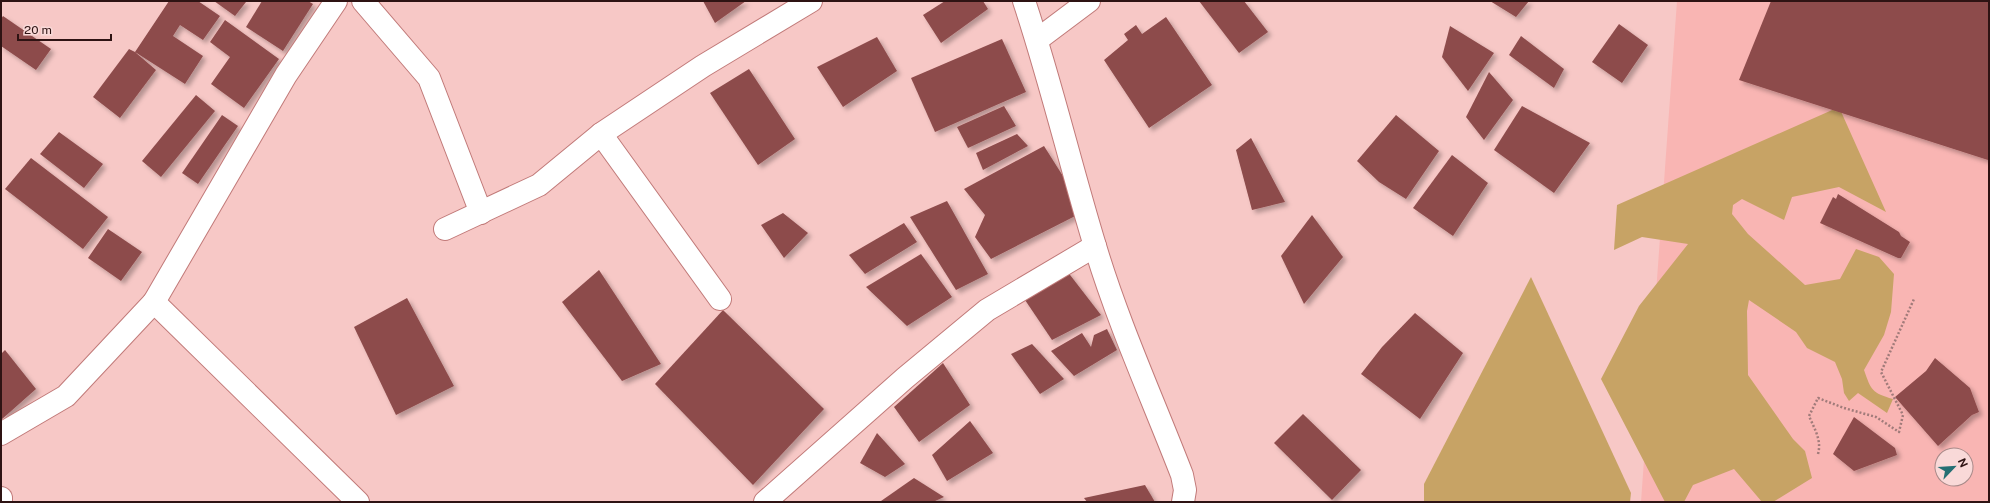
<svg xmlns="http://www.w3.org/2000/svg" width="1990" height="503" viewBox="0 0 1990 503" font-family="'Public Sans',sans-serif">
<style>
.built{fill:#f9b5b3;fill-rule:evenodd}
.green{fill:#c7a365}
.building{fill:#8d4b4b;filter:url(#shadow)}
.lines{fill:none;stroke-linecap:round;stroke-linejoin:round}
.minor-casing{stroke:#c17a79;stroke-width:24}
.path{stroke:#a17b7a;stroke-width:2.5;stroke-dasharray:2 2;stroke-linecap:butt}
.minor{stroke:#fff;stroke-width:22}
</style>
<defs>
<filter id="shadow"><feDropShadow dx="3.5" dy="3.5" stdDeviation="2" flood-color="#0004"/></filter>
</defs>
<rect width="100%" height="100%" fill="#f7c8c6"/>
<path class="built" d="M1677 1H1989V502H1641ZM1942 455H1966V479H1942Z"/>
<g class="green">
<path d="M1839 107 1886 212 1839 187 1792 197 1784 220 1742 199 1733 205 1732 214 1748 234 1805 285 1840 279 1856 249 1879 257 1894 274 1891 312 1884 335 1864 370C1871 390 1872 393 1893 399L1887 413 1858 393 1849 401 1844 393 1842 379 1835 362 1807 348 1796 332 1749 300 1747 311 1748 375 1793 439 1805 451 1812 478 1773 502H1762L1734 469 1693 485 1684 502H1665L1601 379 1639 306 1688 244 1642 237 1614 250 1617 205Z"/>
<polygon points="1531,277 1631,493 1630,502 1424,502 1424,484"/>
</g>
<g class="building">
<polygon points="169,1 198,1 220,16 203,40 180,25 173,36 203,56 185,84 135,52 156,70 120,118 93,97 129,49 135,52"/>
<polygon points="214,1 245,1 246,2 235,16"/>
<polygon points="262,1 308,1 313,4 283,51 246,27"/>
<polygon points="703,1 746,1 715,23"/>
<polygon points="945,1 983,1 988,9 941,43 923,15"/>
<polygon points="1199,1 1244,1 1268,32 1239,53"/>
<polygon points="1490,1 1529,1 1516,17"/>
<polygon points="1771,1 1989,1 1989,157 1988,160 1739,80"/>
<polygon points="3,16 51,49 36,70 1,46 1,19"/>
<polygon points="1166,17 1212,85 1149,128 1104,60 1128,40 1124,34 1136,25 1142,34"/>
<polygon points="225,20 279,59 244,108 211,84 230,57 210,42"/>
<polygon points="1619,24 1648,45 1622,83 1592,62"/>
<polygon points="1450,26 1494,53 1468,91 1442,57"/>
<polygon points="1521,36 1564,69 1554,88 1509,55"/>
<polygon points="877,37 897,71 843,107 817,67"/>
<polygon points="1002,39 1026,92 935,132 911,78"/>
<polygon points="749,69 795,139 758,165 710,93"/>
<polygon points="1489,72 1513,100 1484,140 1466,117"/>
<polygon points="196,95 215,111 161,177 142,161"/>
<polygon points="1004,106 1016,126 968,148 957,127"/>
<polygon points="1522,106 1590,143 1554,193 1494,150"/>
<polygon points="222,115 238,126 198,184 182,173"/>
<polygon points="1396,115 1439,151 1406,199 1379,182 1357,161"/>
<polygon points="59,132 103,164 84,188 40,154"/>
<polygon points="1017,134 1028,146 983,170 976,153"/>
<polygon points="1251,138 1285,202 1252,210 1236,150"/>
<polygon points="1044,146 1085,211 991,259 975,237 985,215 964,189"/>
<polygon points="1452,155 1488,183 1453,236 1413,208"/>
<polygon points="31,158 108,217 83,249 5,189"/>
<polygon points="1838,194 1899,232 1901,236 1910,242 1901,258 1898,258 1820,223 1833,197 1836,199"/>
<polygon points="947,201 988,274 956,290 910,217"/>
<polygon points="783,213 808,233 784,258 761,225"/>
<polygon points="1312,215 1343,257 1304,304 1281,256"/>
<polygon points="904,223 917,242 865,274 849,255"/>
<polygon points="108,229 142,252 121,281 88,258"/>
<polygon points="921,254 952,297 907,326 866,287"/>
<polygon points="599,270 661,364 622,381 562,302"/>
<polygon points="1067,271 1101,315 1052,340 1023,297"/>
<polygon points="407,298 454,386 396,415 354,327"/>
<polygon points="723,310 824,409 753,485 655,384"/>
<polygon points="1415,313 1463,353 1420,419 1361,374 1382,347"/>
<polygon points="1107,329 1117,350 1074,376 1051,351 1082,333 1091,347 1094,335"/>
<polygon points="1032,344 1064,379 1040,394 1011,354"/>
<polygon points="5,350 36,389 1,420 1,354"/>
<polygon points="1935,358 1970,388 1979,412 1972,415 1938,446 1895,397 1926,371"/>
<polygon points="943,363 970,405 919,442 894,407"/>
<polygon points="1303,414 1361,470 1332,500 1274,443"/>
<polygon points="1854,417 1895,448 1897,455 1854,471 1833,454"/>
<polygon points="970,421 993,453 947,481 932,455"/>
<polygon points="877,433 905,464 885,477 860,463"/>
<polygon points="914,478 944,497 933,502 882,502 881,501"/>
<polygon points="1145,485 1155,502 1087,502 1084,498"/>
</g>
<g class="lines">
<defs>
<g id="minor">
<polyline points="363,1 429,78 481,213"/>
<path d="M1024 1C1051 82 1070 164 1095 246 1118 323 1153 400 1182 475L1185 490 1183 502"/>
<polyline points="1037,40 1089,1"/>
<polyline points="601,134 720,299"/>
<polyline points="445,229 539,185 601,134 703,66 811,1"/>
<polyline points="154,302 358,502"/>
<polyline points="1,434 66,396 154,302 286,75 336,1"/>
<polyline points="1,498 1,502"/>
<polyline points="765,502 905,378 987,310 1095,246"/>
</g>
</defs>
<use href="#minor" class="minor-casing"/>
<path class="path" d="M1818 454C1822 440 1814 428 1809 416L1818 398 1844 408 1876 417 1899 432 1903 415 1881 372 1914 299"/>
<use href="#minor" class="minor"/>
</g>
<rect width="1990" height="503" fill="none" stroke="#2e1313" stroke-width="4"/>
<g transform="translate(1954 467) rotate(65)"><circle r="19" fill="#f9d9d8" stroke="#a88a89"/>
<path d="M0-3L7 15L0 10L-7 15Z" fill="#246f73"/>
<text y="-6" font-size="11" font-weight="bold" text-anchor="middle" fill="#2e1313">N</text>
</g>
<path d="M18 34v6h93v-6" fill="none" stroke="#2e1313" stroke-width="2"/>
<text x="24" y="34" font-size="12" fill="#2e1313" stroke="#f9d9d8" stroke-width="3" paint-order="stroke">20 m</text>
</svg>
